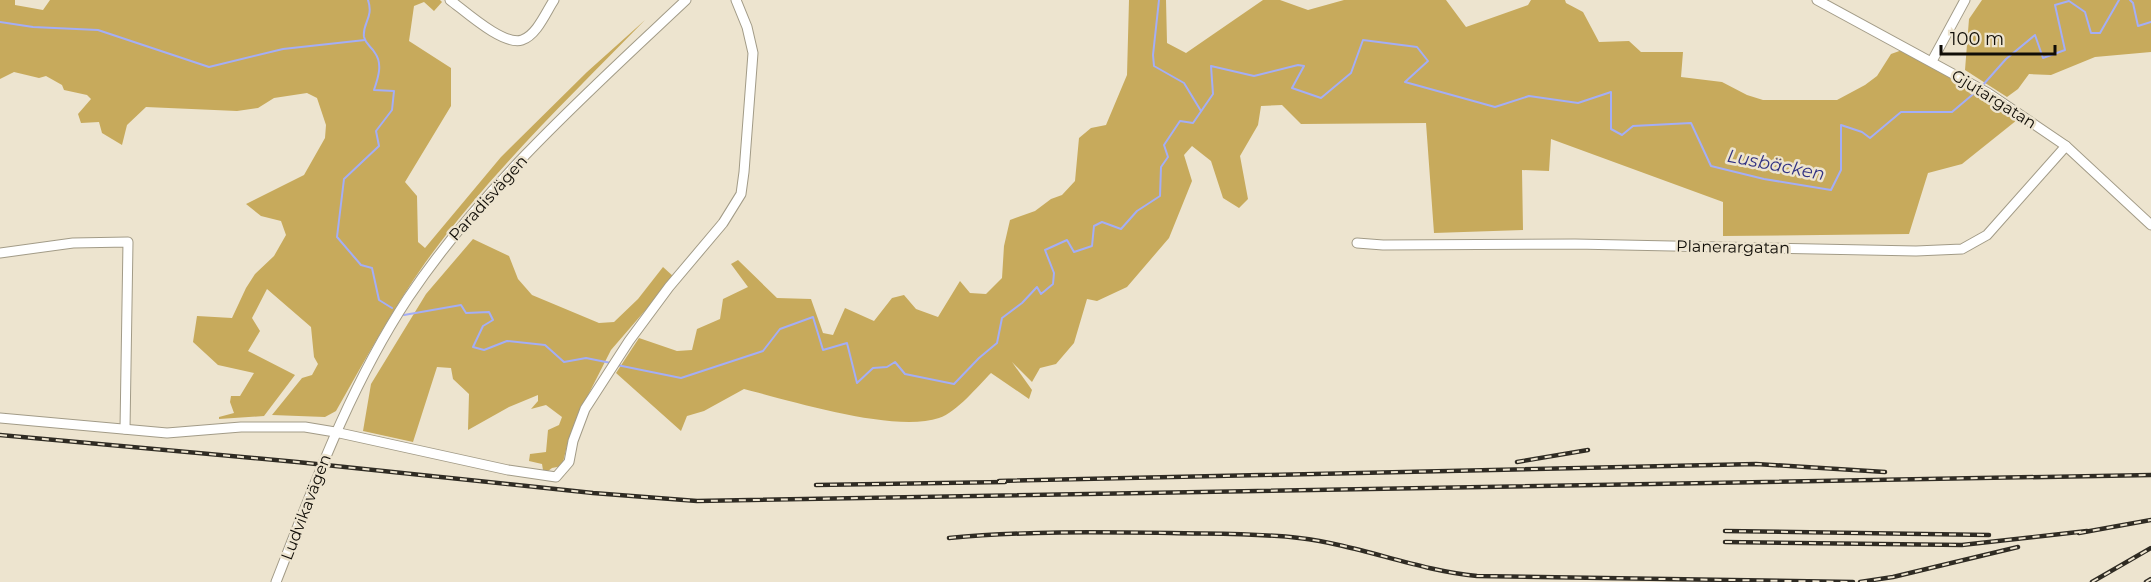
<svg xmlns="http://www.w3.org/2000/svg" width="2151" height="582" viewBox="0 0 2151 582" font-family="Montserrat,sans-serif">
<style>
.forest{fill:#c7aa5c}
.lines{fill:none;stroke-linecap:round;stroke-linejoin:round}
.stream{stroke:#a4aef6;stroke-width:2}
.minor-casing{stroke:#a29b87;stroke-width:11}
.minor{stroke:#fff;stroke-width:9}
.rail-casing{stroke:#2f2b23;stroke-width:4.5}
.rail{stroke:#ede4cf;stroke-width:2;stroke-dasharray:7;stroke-linecap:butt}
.labels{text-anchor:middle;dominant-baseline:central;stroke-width:5;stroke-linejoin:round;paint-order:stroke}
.street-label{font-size:16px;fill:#100d07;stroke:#ede4cf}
.water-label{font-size:18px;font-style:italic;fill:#323283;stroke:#ede4cf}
</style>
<rect width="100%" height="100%" fill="#ede4cf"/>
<g class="forest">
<path d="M0 0H15V5L43 10 50 0H440L442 2 434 11 424 2 414 6 409 41 451 68V106L405 182 417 196 418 242 425 248 501 157 587 72 645 20C569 98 489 174 425 263 392 310 364 362 336 411L325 417 272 415 302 378 312 375 318 364 314 357 311 327 267 289 252 318 260 331 248 351 295 375 264 416 219 419V417L234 413 230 402 231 396H240L254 373 218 365 193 342 197 316 232 318 246 288 255 274 274 256 286 235 281 221 261 216 246 204 304 175 325 138 326 125 317 98 307 93 274 98 258 108 237 111 146 107 127 125 122 145 102 133 99 122 81 123 78 114 91 99 87 95 64 90 62 85 46 76 39 78 14 72 0 79Z"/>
<path d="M1129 0H1166L1167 43 1186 53 1263 0H1280L1308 10 1344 0H1446L1466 27 1528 5 1531 0H1565L1566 3 1583 12 1599 42 1629 41 1641 52H1683L1681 77 1722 82 1747 95 1763 100H1837L1865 85 1877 76 1891 54 1905 49 2017 120 1962 164 1928 173 1909 234 1723 236V202L1551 139 1549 171 1522 170 1523 230 1434 233 1426 123 1301 124 1282 105 1261 106 1258 125 1240 156 1248 199 1239 208 1223 198 1211 161 1192 146 1184 155 1192 181 1169 238 1127 287 1097 301 1087 299 1074 343 1056 364 1040 368 1032 382 1012 362 1032 390 1029 399 991 373C978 386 957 412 939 418 894 433 792 401 744 389L704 411 687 416 681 431 616 373 639 338 677 351 692 350 697 329 720 319 723 299 748 287 731 264 738 260 777 298 811 299 823 333 833 335 845 308 874 321 892 298 904 295 916 309 938 317 960 281 970 293 986 294 1002 278 1004 246 1010 220 1035 211 1051 199 1062 195 1075 181 1079 138 1091 128 1106 125 1127 75Z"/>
<polygon points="1982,0 2151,0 2151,52 2095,57 2051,75 2029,74 2018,89 2007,97 1965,70 1969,19"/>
<polygon points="473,239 509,256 518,279 532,295 599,323 614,322 638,299 663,267 674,277 611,350 583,405 568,442 562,466 552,468 548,471 543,470 542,464 529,461 530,454 546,452 548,430 559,425 562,417 546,405 531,409 538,401 538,395 509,407 468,430 469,394 453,379 451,368 437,367 413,442 363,431 371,384 426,294"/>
</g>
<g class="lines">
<g class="stream">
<path d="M368 0C374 18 362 23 364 37 366 45 371 46 375 53 383 64 378 78 374 90L394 91 392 110 376 131 379 146 344 179 337 237 361 265 372 268 379 300 392 308"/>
<polyline points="1159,0 1153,55 1154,66 1184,83 1201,111"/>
<polyline points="2130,0 2133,3 2138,26 2151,22"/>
<polyline points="0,22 33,27 98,30 209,67 283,49 365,40"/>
<polyline points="1982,86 2006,59 2035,35 2043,58 2065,50 2055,5 2069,1 2085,12 2091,33 2100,33 2119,0"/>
<polyline points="404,315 461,305 466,313 489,312 493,320 483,326 473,347 484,350 507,341 545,345 564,362 586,358 611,363"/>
<polyline points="617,365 681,378 763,351 780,329 813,317 823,350 847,343 857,383 873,368 887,367 895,362 905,374 954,384 979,358 997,343 1002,318 1022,303 1037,287 1041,294 1053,284 1054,273 1045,250 1067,240 1074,252 1092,246 1094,226 1102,222 1121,229 1137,211 1160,196 1161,167 1168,157 1164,145 1180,121 1193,123 1213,94 1211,66 1254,76 1298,65 1304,66 1292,88 1321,98 1351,73 1363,40 1417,47 1428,61 1405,82 1495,107 1529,96 1578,103 1611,92 1611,129 1622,135 1633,126 1691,123 1711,166 1764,179 1831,190 1841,170 1841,125 1862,132 1870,138 1901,112 1952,112 1978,90"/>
</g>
<defs>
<g id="minor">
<path d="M450 0C465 11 503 46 522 40 537 35 546 12 554 0"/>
<polyline points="1817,0 1988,93 2066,146 2151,225"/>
<polyline points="1932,61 1965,0"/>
<polyline points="1357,243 1383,245 1575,244 1916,251 1962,249 1987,235 2066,146"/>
<polyline points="0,253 73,243 128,242 125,429"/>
<polyline points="0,418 167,433 241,427 305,427 335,432 508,470 556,477 569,462 573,441 585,409 629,341 669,287 723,223 741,194 744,172 753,53 747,27 736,0"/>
<path d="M276 582C314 485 350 386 408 298 484 185 587 93 686 0"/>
</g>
</defs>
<use href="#minor" class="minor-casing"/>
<use href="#minor" class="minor"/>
<defs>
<g id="rail">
<polyline points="0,435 297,462 593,493 697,501 2151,475"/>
<polyline points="1517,462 1588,450"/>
<polyline points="999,481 1756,464 1885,472"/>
<polyline points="816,485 1005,482"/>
<polyline points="1725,531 1989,535"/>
<polyline points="2079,533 2151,520"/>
<path d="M949 538C1023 531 1097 532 1171 533 1214 534 1257 533 1299 538 1359 545 1416 570 1477 576L1853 582"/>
<polyline points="1725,542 1962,545 2087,531"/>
<polyline points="1860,582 1893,577 2018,547"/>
<polyline points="2092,582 2151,548"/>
<polyline points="2146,582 2151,579"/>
</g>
</defs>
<use href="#rail" class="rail-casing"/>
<use href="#rail" class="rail"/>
</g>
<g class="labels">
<g class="street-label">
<text transform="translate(1994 99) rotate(32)">Gjutargatan</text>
<text transform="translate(488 198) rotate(-48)">Paradisvägen</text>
<text transform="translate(1733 247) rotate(1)">Planerargatan</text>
<text transform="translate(306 507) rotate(-69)">Ludvikavägen</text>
</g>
<g class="water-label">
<text transform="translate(1776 165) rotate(11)">Lusbäcken</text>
</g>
</g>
<path d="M1941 45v9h114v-9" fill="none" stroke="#100d07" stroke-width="3"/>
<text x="1950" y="45" font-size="18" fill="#100d07" stroke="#ede4cf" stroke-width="4.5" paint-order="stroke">100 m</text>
</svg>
